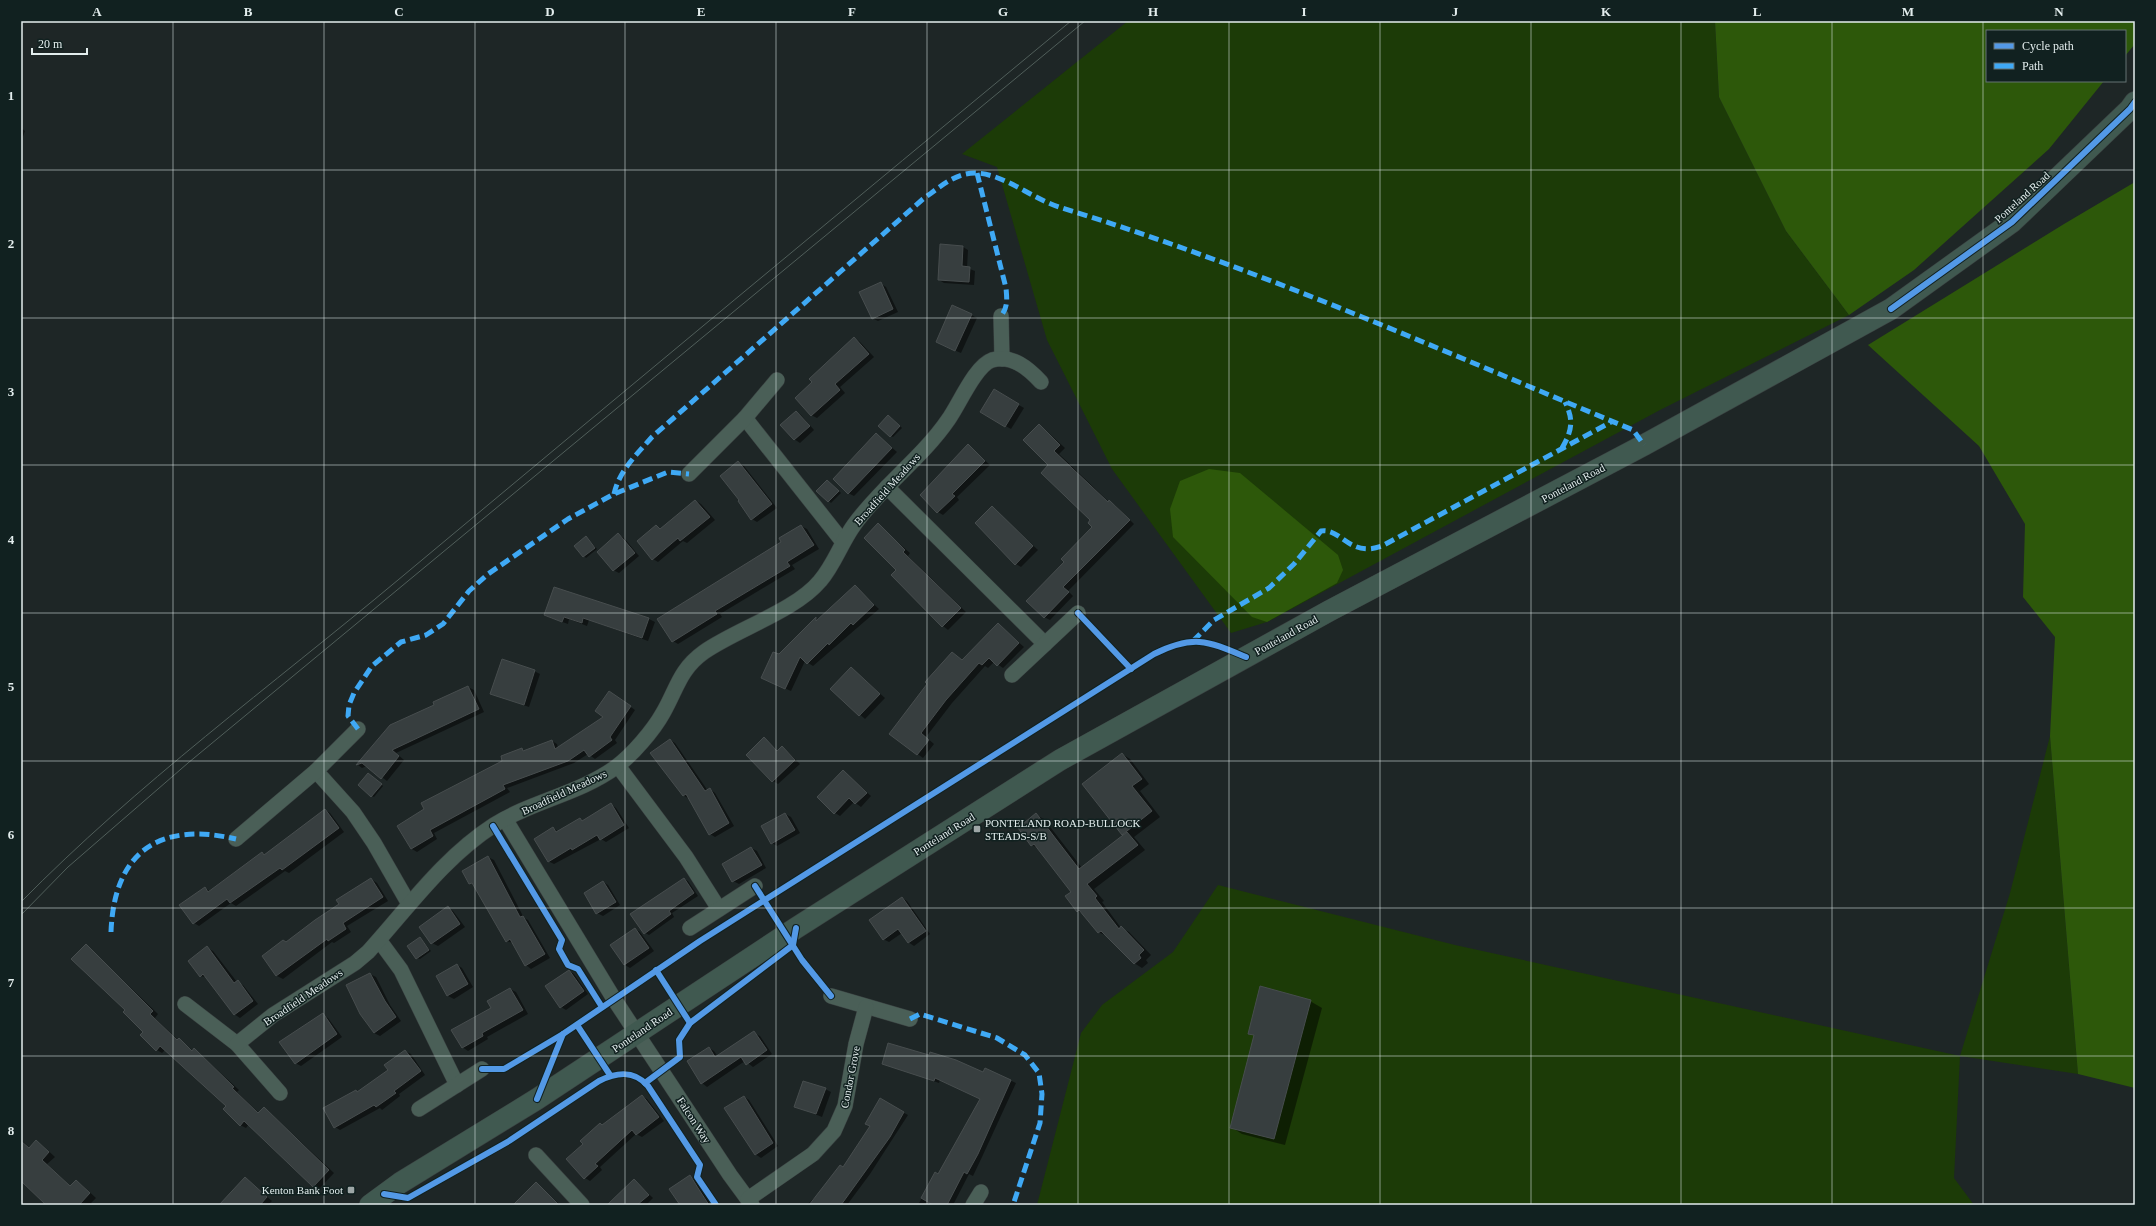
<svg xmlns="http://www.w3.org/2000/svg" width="2156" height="1226" viewBox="0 0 2156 1226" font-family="Georgia,serif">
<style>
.green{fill:#1c3b07}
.forest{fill:#2d580a}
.shadow{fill:#0007}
.building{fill:#373e3f;stroke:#474d4e}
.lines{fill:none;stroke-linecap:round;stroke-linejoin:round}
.minor-casing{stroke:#3a4141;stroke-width:16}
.secondary-casing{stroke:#3a4141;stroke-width:22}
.minor{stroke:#4a5f57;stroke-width:15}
.secondary{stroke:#405950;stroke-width:21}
.tram{stroke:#505e5a;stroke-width:1}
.quiet{stroke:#3fa9f5;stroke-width:5;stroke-dasharray:10 5;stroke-linecap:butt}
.cycleway-casing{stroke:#112120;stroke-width:8}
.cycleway{stroke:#5399e6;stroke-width:6}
.grid{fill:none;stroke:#e3eded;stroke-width:1;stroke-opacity:0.55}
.poi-dot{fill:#9ea7a7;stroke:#112120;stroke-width:1.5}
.labels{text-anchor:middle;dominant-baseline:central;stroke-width:3;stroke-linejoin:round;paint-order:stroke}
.street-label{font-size:11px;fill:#e3eded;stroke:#112120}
.poi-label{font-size:11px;fill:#e3eded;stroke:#112120;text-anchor:start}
.neatline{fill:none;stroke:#e3eded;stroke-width:1.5}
.grid-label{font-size:13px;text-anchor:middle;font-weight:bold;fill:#e3eded}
</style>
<rect width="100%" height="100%" fill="#1e2626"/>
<g class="green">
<polygon points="1128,21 1715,21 1719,97 1786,231 1849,315 1660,410 1267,622 1231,633 1112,469 1047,340 997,167 962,154"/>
<polygon points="2050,736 2078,1074 1960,1056 1954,1178 1974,1205 1037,1205 1081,1033 1102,1005 1173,952 1218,885 1455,945 1960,1056 2010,893"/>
</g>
<g class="forest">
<polygon points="1715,21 2135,21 2135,44 2125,56 2125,31 1987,31 1987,81 2104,81 2049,149 1914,270 1849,315 1786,231 1719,97"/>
<polygon points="2135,182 2135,1088 2078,1074 2050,736 2055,637 2023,597 2025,524 1979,446 1868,345 2064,224"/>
<polygon points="1209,469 1240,473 1338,555 1343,570 1337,583 1267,622 1252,617 1173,537 1170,509 1180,481"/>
</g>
<g class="shadow">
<polygon points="21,128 25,131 21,142"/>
<polygon points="963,247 968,250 967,268 975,271 974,285 944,283 939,280"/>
<polygon points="881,284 886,287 898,312 878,321 872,318"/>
<polygon points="971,315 977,318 961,353 942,345"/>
<polygon points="855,338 860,342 874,357 840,387 845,393 817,418 811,415 813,383"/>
<polygon points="994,390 1024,408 1011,429 981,412"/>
<polygon points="796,412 801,415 814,430 800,443 794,439"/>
<polygon points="891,418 902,428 893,437 891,436"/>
<polygon points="1040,425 1065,448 1059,454 1109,502 1115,505 1134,524 1068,591 1073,596 1050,620 1044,617 1065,562 1093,527 1092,520 1050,465"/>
<polygon points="876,434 897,452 854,496 848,493"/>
<polygon points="968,445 990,465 957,497 959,500 943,515 938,512"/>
<polygon points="738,462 744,466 777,508 757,522 752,519 741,500"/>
<polygon points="829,482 841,493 831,503 818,491"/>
<polygon points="696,501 701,504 715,520 687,543 683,541 658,562 653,559 656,526 661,529"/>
<polygon points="992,507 1038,550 1021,567 1016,564"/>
<polygon points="878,525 910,553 908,556 966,612 948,630 943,626 893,575 898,570"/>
<polygon points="801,526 807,529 819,549 792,565 795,569 720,614 722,617 678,644 673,641"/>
<polygon points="619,535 624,538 639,556 619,573 613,570"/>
<polygon points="588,539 597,549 586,558 575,546"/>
<polygon points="855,587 879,609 813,666 805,661 791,691 768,681 779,656 816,618 819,620"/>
<polygon points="554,589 649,619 655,622 648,641 589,620 587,626 569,619 568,624 551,618 545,615"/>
<polygon points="998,624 1024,647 1003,668 994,662 988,668 985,666 952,703 926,737 934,744 923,758 891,734 952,653 963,661"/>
<polygon points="851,668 885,698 865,719 831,689"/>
<polygon points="534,671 540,674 529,707 492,694"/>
<polygon points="468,687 474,690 484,712 396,753 404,760 387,781 367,766 362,768 358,765 391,726 435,706"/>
<polygon points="614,695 635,710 615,740 617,743 595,759 588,754 574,763 507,788 510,792 434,833 437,839 417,852 412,849 398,827 522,749 525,751 552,741 557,744 558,748 604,717"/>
<polygon points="764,739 778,751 782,747 787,751 800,764 778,784 773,781"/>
<polygon points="670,740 675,743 708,791 710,789 715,793 734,826 715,837 710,834 689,799 683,795"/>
<polygon points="1122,754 1130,759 1149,784 1140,791 1160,817 1134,837 1145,850 1094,889 1104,901 1102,902 1121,928 1129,932 1151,955 1146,960 1148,963 1142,968 1134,963 1107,936 1098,932 1085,915 1078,911 1072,892 1039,849 1032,845 1036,815 1044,819 1082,868 1125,835 1123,834"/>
<polygon points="843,771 871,796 861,807 854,802 840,816 835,813"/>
<polygon points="371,776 383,786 374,797 372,796"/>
<polygon points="611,804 616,808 629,828 606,842 601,839 554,864 548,861 553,828 559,832 580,819 583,821"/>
<polygon points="325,810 330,813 344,832 289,873 285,871 236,906 231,903 199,926 194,923 205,888 211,892 262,853 266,855"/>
<polygon points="785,814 791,817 800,833 777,846 772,843"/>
<polygon points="751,848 757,851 766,868 739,884 733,881"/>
<polygon points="488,857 494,860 524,918 528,920 550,958 531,969 526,965 513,943 506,941 475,886 470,883"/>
<polygon points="371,879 377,883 388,901 347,926 351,932 334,943 332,942 283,979 277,976 263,956 287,943 340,905"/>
<polygon points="684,879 688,881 698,896 672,913 674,917 649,935 645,933"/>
<polygon points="603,882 608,885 620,905 603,916 597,913"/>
<polygon points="902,898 907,901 930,934 914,946 908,942 902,933 889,942 883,939"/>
<polygon points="448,907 453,911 465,927 438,946 432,943"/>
<polygon points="635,929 640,932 654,951 630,968 625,965 611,945"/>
<polygon points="420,938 431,951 420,959 417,958"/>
<polygon points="86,945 158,1014 155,1018 178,1040 184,1043 193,1051 199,1053 239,1090 237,1092 259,1113 264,1108 269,1112 334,1173 319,1189 249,1124 246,1128 240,1125 227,1106 165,1050 162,1053 157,1050 127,1010"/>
<polygon points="207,948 213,951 237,982 243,985 258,1004 240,1018 234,1014 208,978 201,976 190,961"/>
<polygon points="457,965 462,968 473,987 454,999 448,996 437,976"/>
<polygon points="569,971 574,974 588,994 566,1010 561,1007"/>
<polygon points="370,974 376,977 390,1005 401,1021 380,1036 374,1033"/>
<polygon points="510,989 516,992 528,1014 487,1037 488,1039 468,1051 462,1047 492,1008"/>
<polygon points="1310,1001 1322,1008 1285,1145 1242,1134 1231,1127 1255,1036 1249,1033"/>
<polygon points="323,1015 328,1018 342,1037 301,1066 295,1063 280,1042"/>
<polygon points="754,1033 760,1036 772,1054 753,1067 745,1061 707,1087 702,1083 709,1048 714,1051 718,1057"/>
<polygon points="405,1051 411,1054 425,1075 399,1094 400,1096 382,1110 380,1108 340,1130 335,1127 356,1091 359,1092 389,1071"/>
<polygon points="883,1063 983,1074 985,1069 1016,1083 982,1157 973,1176 969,1174 953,1205 918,1205 935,1174 939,1175 981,1099 940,1080 939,1083"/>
<polygon points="825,1089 831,1092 822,1117 795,1106"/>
<polygon points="642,1096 647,1099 664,1121 642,1137 636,1134 600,1167 602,1170 590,1181 585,1178 603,1126"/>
<polygon points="744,1097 749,1100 778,1146 761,1158 755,1154"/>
<polygon points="880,1100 908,1115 870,1174 847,1205 807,1205 844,1168 871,1126"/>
<polygon points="21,1140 30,1148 36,1141 42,1145 55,1157 47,1164 71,1187 76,1181 82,1185 96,1198 91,1203 94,1205 46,1205 21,1181"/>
<polygon points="690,1177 694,1179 711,1205 681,1205"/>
<polygon points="245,1178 272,1201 268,1205 221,1205"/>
<polygon points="635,1181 653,1198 646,1205 623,1205"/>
<polygon points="536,1183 540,1186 560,1205 514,1205"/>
</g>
<g class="building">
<polygon points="940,244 963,246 962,266 970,267 969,282 938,280"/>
<polygon points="881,282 893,309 872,319 859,292"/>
<polygon points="952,305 972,314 955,351 936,342"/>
<polygon points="854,337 869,354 835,384 840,390 811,416 795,398 812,382 809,379"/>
<polygon points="994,389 1019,404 1005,427 980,412"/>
<polygon points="796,411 810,426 794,440 780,425"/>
<polygon points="888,415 900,426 890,437 878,426"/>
<polygon points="1039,424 1060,445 1054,451 1108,502 1109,500 1130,520 1063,587 1069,592 1044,618 1026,601 1064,562 1061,559 1092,527 1088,523 1090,520 1041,473 1048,465 1023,440"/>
<polygon points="876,433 892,448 848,494 833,479"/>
<polygon points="968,444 985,461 952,494 955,496 937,513 920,495"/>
<polygon points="738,461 772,504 751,520 738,501 739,500 720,476"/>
<polygon points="827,480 839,491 828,502 816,491"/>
<polygon points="695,500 710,517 680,541 678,538 652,560 637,541 656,525 660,529"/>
<polygon points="992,506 1033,546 1015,565 975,523"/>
<polygon points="878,523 905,550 903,552 961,608 942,627 891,575 896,570 864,538"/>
<polygon points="801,525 814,545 787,562 790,566 715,611 717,614 672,642 657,619 781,542 779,538"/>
<polygon points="618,533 635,553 613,571 597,552"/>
<polygon points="586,536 595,548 583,557 574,546"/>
<polygon points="855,585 874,605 853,625 851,623 829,645 828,643 807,664 800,657 785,689 761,678 773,652 779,654 816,617 816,621"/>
<polygon points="554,587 649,618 642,638 583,618 582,623 564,617 562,622 544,615"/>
<polygon points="998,623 1019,643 997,666 989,658 982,665 979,663 946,700 921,733 929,740 917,755 889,734 927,684 925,682 952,652 962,660"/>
<polygon points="502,659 535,670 524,705 490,694"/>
<polygon points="851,667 880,694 859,716 830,689"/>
<polygon points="468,686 479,709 392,750 399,756 381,779 362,763 356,765 390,725 434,705 433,702"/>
<polygon points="609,691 631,706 610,737 612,740 589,757 584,750 568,761 503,785 505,789 430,830 433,836 411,849 397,826 424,809 421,803 502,761 501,756 522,748 523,751 552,740 555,749 603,717 595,711"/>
<polygon points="764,737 777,751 782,746 795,760 772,782 746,755"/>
<polygon points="670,739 705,791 710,788 729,823 709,835 686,794 683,796 650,753"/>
<polygon points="1122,753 1142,779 1132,786 1152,811 1122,835 1082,784"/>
<polygon points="843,770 867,793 855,804 849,798 834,814 817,797"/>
<polygon points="368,773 382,784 371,797 358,785"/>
<polygon points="611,803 624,825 600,840 597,835 572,850 571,848 548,862 534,839 553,827 556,832 580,818 582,821"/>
<polygon points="325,809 339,828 282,870 280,868 230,903 227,899 193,924 179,905 205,887 208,892 262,852 264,855"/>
<polygon points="785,813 795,830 771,844 761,826"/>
<polygon points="1036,813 1079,869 1127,832 1138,845 1087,884 1097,896 1095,898 1119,929 1121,926 1144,950 1139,955 1141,958 1134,964 1101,931 1098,933 1079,910 1077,912 1065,896 1071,892 1034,844 1031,846 1018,828"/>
<polygon points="751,847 762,865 732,882 722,864"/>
<polygon points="488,856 520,917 523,916 545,954 525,966 510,939 506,942 472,883 469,884 462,871"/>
<polygon points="371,878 383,897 343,923 346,929 328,941 327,939 276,976 262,956 283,940 286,942 315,920 339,904 336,900"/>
<polygon points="684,878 694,893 669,911 671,914 644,934 630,914"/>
<polygon points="603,881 616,902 596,914 584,893"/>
<polygon points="902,897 926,931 908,943 898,929 883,940 869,920"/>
<polygon points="448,906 460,924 431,944 419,927"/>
<polygon points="635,928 649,948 624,965 610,945"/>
<polygon points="420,937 429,950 416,959 407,946"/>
<polygon points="86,944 153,1011 150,1014 177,1040 179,1038 192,1051 194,1048 234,1087 232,1088 258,1113 264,1107 329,1170 313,1187 244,1121 240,1126 223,1109 226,1106 160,1046 156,1051 140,1035 143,1032 123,1012 125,1010 71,959"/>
<polygon points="207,946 234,983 238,980 253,1001 234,1015 203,974 200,977 188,961"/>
<polygon points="457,964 468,984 447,996 436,976"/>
<polygon points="569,970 584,991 560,1008 545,986"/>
<polygon points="370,973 385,1001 396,1017 374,1033 360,1014 346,985"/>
<polygon points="1260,986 1311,1000 1274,1139 1230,1128 1254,1035 1248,1034"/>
<polygon points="510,988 523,1010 482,1033 483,1036 462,1048 451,1030 491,1008 487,1001"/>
<polygon points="323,1013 337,1034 295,1064 279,1042"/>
<polygon points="754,1031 767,1050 746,1065 741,1057 701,1084 687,1061 709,1047 715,1057"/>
<polygon points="888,1043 929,1055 930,1052 956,1060 983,1072 985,1068 1011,1080 978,1154 967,1174 964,1172 947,1205 933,1205 921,1198 935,1172 938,1174 980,1099 935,1078 934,1081 882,1064"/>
<polygon points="405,1050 421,1071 394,1091 396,1093 376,1107 374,1105 334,1128 323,1108 356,1090 357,1092 388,1070 384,1065"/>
<polygon points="803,1081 826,1088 816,1114 794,1107"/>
<polygon points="642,1095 659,1117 636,1135 632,1130 595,1164 598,1166 584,1179 566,1159 583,1144 580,1141 600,1123 602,1125"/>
<polygon points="744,1096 773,1143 755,1155 724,1108"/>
<polygon points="880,1098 904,1112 890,1137 841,1205 809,1205 840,1165 843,1167 870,1126 865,1124"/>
<polygon points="36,1140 49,1152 42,1160 70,1186 76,1180 90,1193 79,1205 46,1205 21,1181 21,1141 29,1148"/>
<polygon points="690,1175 698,1188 709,1205 680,1205 669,1189"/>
<polygon points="245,1177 267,1197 260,1205 219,1205"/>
<polygon points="634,1179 649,1195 637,1205 607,1205"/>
<polygon points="536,1182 559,1205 513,1205"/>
</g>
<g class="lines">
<defs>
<g id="minor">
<polyline points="1001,316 1002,359"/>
<polyline points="745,418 843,542"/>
<polyline points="689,474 745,418 777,380"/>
<polyline points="887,487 1045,644"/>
<polyline points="1012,675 1078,613"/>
<polyline points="618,766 686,857 719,909"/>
<polyline points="316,771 353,812 374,843 409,904"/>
<polyline points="505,819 614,999 730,1175 752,1205"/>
<polyline points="236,839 316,771 358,729"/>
<polyline points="690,928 755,886"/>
<polyline points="379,940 401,970 457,1085"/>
<polyline points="831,996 910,1019"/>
<polyline points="185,1004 237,1044 280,1093"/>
<path d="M237 1044 273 1015 355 963 368 952C408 908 443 858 494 825 532 801 579 794 616 767 632 755 653 731 663 713 677 689 679 670 704 652 737 629 795 611 820 581 834 565 841 543 854 525 881 487 922 458 948 420 959 405 975 366 992 360 1012 354 1029 369 1041 382"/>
<polyline points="419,1109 482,1069"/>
<polyline points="536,1155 582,1205"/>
<polyline points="748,1199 813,1154 834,1131 845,1106 856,1044 866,1007"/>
<polyline points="973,1205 981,1192"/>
</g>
<polyline id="secondary" points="370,1205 400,1183 537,1099 796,928 1060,760 1329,611 1644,445 1891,309 2012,222 2130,109 2135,102"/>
</defs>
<use href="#minor" class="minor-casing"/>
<use href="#secondary" class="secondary-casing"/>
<use href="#minor" class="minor"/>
<use href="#secondary" class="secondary"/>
<g class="tram">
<path d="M21 902C137 784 271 686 398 580 622 393 846 207 1071 21"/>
<polyline points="21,915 68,867 188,763 1085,21"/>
</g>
<g class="quiet">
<path d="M977 173 1006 288C1007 299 1008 307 1001 316"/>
<path d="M1562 448C1572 431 1574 420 1565 402"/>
<path d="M614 494C619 471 637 454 652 437L923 199C940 187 956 172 977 173 1006 175 1034 200 1062 208 1258 268 1445 352 1633 430L1644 445"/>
<path d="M1193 641 1214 620 1269 588 1294 564 1321 531C1342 528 1349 558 1382 546L1613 421"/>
<polyline points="358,729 348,716 349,705 354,693 372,666 401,642 426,635 443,624 469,591 488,574 568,519 614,494 668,472 689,474"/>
<path d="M111 932C114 852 159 821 236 839"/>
<polyline points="910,1019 920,1014 997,1038 1025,1055 1039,1073 1042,1094 1040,1123 1013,1205"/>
</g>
<defs>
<g id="cycleway">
<polyline points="1891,309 2012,222 2130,109 2135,102"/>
<polyline points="1078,613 1131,669"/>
<polyline points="493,826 562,940 559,949 568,965 578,969 602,1007"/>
<polyline points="755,886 802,960 831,996"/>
<polyline points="656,970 690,1023"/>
<polyline points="577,1025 610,1075"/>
<path d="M482 1069H504L563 1034 700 941 1154 654C1194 634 1208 641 1246 657"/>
<polyline points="645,1083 680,1057 679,1040 690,1023 793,945 796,928"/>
<polyline points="537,1099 563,1034"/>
<path d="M384 1194 408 1198 509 1141 599 1081C617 1072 634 1070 648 1086L700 1165 697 1177 716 1205"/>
</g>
</defs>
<use href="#cycleway" class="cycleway-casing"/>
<use href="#cycleway" class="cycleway"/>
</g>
<path class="grid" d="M173 21V1205M324 21V1205M475 21V1205M625 21V1205M776 21V1205M927 21V1205M1078 21V1205M1229 21V1205M1380 21V1205M1531 21V1205M1681 21V1205M1832 21V1205M1983 21V1205M21 170H2135M21 318H2135M21 465H2135M21 613H2135M21 761H2135M21 908H2135M21 1056H2135"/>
<g class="poi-dot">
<rect x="973" y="825" width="8" height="8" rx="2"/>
<rect x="347" y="1186" width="8" height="8" rx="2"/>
</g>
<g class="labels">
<g class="street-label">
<text transform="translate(2022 197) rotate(-42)">Ponteland Road</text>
<text transform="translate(1573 483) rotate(-28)">Ponteland Road</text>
<text transform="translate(887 489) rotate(-48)">Broadfield Meadows</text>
<text transform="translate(1286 635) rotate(-29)">Ponteland Road</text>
<text transform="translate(564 792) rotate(-25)">Broadfield Meadows</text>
<text transform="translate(944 834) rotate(-32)">Ponteland Road</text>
<text transform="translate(303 997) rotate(-34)">Broadfield Meadows</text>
<text transform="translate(642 1030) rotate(-34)">Ponteland Road</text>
<text transform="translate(850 1077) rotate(-79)">Condor Grove</text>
<text transform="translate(694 1120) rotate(57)">Falcon Way</text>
</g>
<g class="poi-label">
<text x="985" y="823">PONTELAND ROAD-BULLOCK<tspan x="985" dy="13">STEADS-S/B</tspan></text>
<text x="343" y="1190" text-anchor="end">Kenton Bank Foot</text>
</g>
</g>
<rect width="2156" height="1226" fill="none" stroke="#112120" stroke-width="44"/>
<rect x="1986" y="30" width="140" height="52" fill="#112120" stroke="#657372"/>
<rect x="1994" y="43" width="20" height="6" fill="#5399e6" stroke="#657372"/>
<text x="2022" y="50" font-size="12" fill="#e3eded">Cycle path</text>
<rect x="1994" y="63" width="20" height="6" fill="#3fa9f5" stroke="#657372"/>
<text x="2022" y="70" font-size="12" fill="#e3eded">Path</text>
<path d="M32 48v6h55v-6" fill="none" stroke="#e3eded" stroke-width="2"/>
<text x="38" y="48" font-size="12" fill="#e3eded" stroke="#112120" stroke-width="3" paint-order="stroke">20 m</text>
<rect x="22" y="22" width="2112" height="1182" class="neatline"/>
<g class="grid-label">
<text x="97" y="16">A</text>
<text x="248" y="16">B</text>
<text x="399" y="16">C</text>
<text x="550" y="16">D</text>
<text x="701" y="16">E</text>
<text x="852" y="16">F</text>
<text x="1003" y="16">G</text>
<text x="1153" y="16">H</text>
<text x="1304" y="16">I</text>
<text x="1455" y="16">J</text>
<text x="1606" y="16">K</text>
<text x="1757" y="16">L</text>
<text x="1908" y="16">M</text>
<text x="2059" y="16">N</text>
<text x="11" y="100">1</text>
<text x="11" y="248">2</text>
<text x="11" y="396">3</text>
<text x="11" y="544">4</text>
<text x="11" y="691">5</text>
<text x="11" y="839">6</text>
<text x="11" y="987">7</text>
<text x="11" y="1135">8</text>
</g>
</svg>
